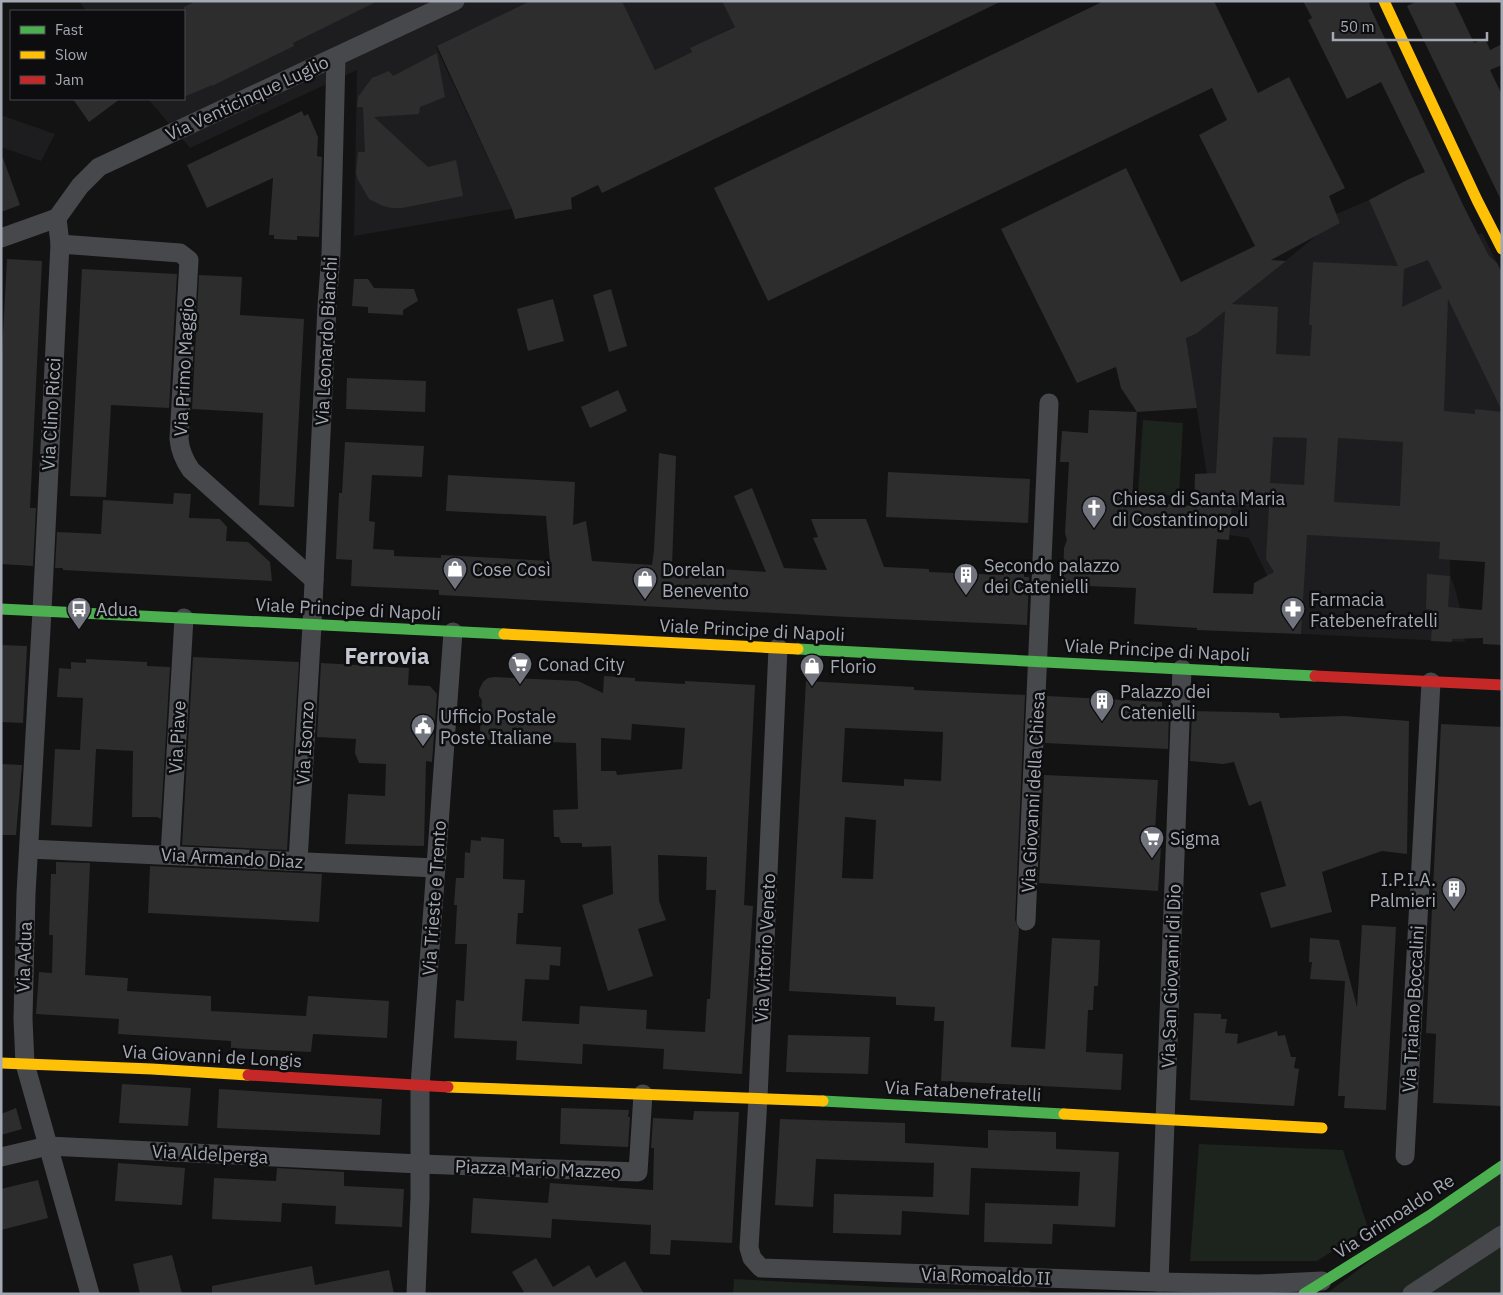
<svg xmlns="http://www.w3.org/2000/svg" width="1503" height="1295" viewBox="0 0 1503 1295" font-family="'IBM Plex Sans',sans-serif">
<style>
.built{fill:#1d1d1f}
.green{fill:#1d231d}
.building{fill:#2d2d2e;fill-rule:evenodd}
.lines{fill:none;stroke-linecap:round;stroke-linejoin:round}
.street{stroke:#47484c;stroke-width:19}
.fast{stroke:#4caf50;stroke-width:11}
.slow{stroke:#ffc107;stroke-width:11}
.jam{stroke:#c62828;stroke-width:11}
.labels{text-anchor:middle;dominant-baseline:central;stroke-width:5;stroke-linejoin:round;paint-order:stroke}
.street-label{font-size:18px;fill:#a4a9b4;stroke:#0d0d0f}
.poi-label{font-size:18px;fill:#a4a9b4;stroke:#0d0d0f;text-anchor:start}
.district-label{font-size:22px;font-weight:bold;fill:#c5c8d0;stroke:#0d0d0f}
</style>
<rect width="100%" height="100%" fill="#131313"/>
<g class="built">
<polygon points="79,1 530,1 436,47 512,209 354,236 357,70 190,148 148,99 184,99 184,11 86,11"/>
<polygon points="622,1 722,1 738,25 691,48 692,52 655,70"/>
<polygon points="1,115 55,134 41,161 1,147"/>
<polygon points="1369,200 1400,270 1482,233 1502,273 1502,432 1450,560 1450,575 1456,592 1460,608 1465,642 1285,633 1277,596 1249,538 1229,535 1212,508 1186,338 1196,334 1317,235 1340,223 1336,214"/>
</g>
<g class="green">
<polygon points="1143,420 1183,423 1179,496 1138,494"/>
<polygon points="1199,1144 1343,1150 1368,1228 1317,1261 1190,1261"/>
<polygon points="1502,1161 1502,1294 1326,1294"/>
<polygon points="734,1279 884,1287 1030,1291 1030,1294 733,1294"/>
</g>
<g class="building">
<polygon points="196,1 378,1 293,43 294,46 212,86 212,85 184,97 184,7"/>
<polygon points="530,1 622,1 655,70 692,52 690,48 735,27 722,1 1002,1 602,193 598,185 571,198 572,209 515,219 512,209 437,46"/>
<path d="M1104 1H1214L1258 93 1289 77 1345 188 1329 196 1340 223 1271 260 1286 261 1232 304 1278 307 1276 354 1310 356 1312 325H1309L1313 262 1398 266 1369 200 1407 180 1425 172 1381 82 1347 99 1308 20 1312 18 1303 1H1369L1370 7 1464 207 1489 256 1497 263 1502 273V411L1448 299 1444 411 1475 414V409L1502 412V645L1483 644V638L1452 639V642L1431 641 1433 610 1426 609 1427 574 1450 576 1448 607 1482 610 1485 562 1439 559 1440 542 1307 535 1301 634 1197 630V628L1134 624 1136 588 1063 585 1064 548 1067 540 1065 533 1069 462H1060L1062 431 1088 433 1089 410 1137 412 1132 502 1194 506 1195 474 1216 473 1225 311 1196 334 1186 338 1197 408 1137 412 1121 388 1116 367 1077 383 1001 229 1126 168 1181 282 1255 246 1199 135 1227 120 1212 88 768 301 714 188ZM1428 260 1442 288 1402 307 1404 269ZM1273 437 1307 438 1304 485 1270 483ZM1338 438 1403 442 1400 506 1334 502ZM1232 503 1233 505 1269 506 1266 559 1274 572 1254 583 1253 594 1213 593 1217 539 1229 540Z"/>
<polygon points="1417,1 1454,1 1474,43 1485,38 1490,50 1502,44 1502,65 1490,70 1502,95 1502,202 1407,6"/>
<polygon points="437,53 445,97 420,107 419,114 374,117 428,167 456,160 463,196 402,208 392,208 383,206 369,199 358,180 356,173 358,152 365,152 363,107 357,107 358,97 372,78 389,71 393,76"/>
<polygon points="73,99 120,99 89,122"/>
<polygon points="302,111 304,116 308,114 318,137 317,156 322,157 319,237 297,236 297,240 274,239 274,235 269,235 273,178 207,208 187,165"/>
<polygon points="1,158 3,158 20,205 1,212"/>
<polygon points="7,259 42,261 30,508 36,508 33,566 1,564 1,369"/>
<polygon points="82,269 177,274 169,408 111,405 106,497 70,496"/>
<polygon points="199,275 242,277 240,315 304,319 294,507 259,505 263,413 192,409"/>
<polygon points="354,279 368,279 374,288 414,289 418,301 403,310 403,315 368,313 368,307 352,306"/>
<polygon points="611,289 627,346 609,352 593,295"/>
<polygon points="553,299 564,341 528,351 517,309"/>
<polygon points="347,378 426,381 425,412 346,409"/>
<polygon points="618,390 627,411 590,428 581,407"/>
<polygon points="345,442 424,446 422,477 372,475 369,521 375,522 373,549 394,550 394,556 441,558 441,555 550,561 546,516 446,511 448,475 575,482 573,525 586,521 592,561 652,565 654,550 659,453 676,456 672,566 766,572 734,496 752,488 784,568 827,570 813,538 818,537 811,519 866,519 884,567 929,569 929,572 1004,575 1004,573 1024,574 1024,577 1029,577 1027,625 848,617 439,595 439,590 351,586 352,560 336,559 339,493 342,493"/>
<polygon points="888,472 1030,479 1028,523 886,517"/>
<polygon points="174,493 191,494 189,518 220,519 227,527 226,541 248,542 270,562 272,581 63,570 63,568 55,568 57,532 101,534 103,500 173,504"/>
<polygon points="1,645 27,646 23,723 1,722"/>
<polygon points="193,657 299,662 287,850 182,845"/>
<polygon points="86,659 147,662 147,666 170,667 161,819 157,817 132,817 133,751 96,749 92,827 51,825 55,749 80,750 83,698 57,697 59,668 71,669 71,662 86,663"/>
<polygon points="321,663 409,668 408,685 430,686 437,694 432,762 426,761 424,846 345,844 348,794 385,796 386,764 359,763 355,753 356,739 317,737"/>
<path d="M604 676 635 678V681L685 684V681L755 685 744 905 753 906 742 1074 663 1069 664 1049 583 1044 582 1064 516 1060 517 1041 454 1038 456 1000 464 1001 467 944H455L457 905H454L456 878H464L465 852 470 853 471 840 481 841V837L504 839 503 879 525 880 523 913H518L516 944 561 947 560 966 550 965 549 980 525 979 522 1021 579 1024 580 1006 647 1010 646 1029 705 1032 707 999H710L716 890H706L707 857 658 855 659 901 666 920 638 929 653 976 608 991 582 905 613 894 611 846 582 847V843H561L559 837H554L553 810 578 809 576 743 489 740 480 731 482 700 479 696V690L483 682 488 678 494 677 578 681 603 693ZM632 724 685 728 682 769 617 775 616 771H601V738L631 740Z"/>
<path d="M806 681 914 687V690L1025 695 1015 920 1019 929 1011 1047 1045 1049 1052 938 1100 940 1098 986H1094L1093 1010H1088L1086 1052 1123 1054 1121 1090 941 1081 944 1021H934L935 1007 896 1005V997L789 991ZM845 728 943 732 941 781 904 779V786L842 782ZM845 817 876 820 873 879 842 878Z"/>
<polygon points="1047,696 1162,702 1162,710 1169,711 1168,749 1045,743"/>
<polygon points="1192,711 1279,713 1280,718 1344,716 1409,721 1407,854 1382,851 1322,872 1332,912 1271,928 1260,893 1286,886 1261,801 1249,806 1234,762 1223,764 1190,761"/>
<polygon points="1441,724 1502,727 1502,1106 1433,1103 1436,1034 1426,1033"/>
<polygon points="1,764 22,765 16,835 1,835"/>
<polygon points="1044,775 1158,780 1155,832 1162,832 1158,891 1039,883"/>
<polygon points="56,862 90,863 85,975 128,978 127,991 211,996 211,1011 306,1016 308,996 389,1001 387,1038 313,1034 311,1052 231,1048 231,1041 118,1034 119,1019 36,1014 39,972 52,973 53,935 49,935 51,874 56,874"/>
<polygon points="150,866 322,874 319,922 148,913"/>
<polygon points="1362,925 1396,927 1386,1110 1344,1108 1345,1096 1338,1096 1345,981 1310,979 1312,962 1309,962 1310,938 1339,940 1357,1007"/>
<polygon points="1194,1013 1221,1014 1221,1019 1227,1019 1225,1033 1238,1034 1237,1044 1277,1031 1278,1036 1285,1035 1291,1057 1296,1057 1294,1068 1299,1069 1294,1106 1190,1100"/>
<polygon points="788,1035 870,1037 868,1074 786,1072"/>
<polygon points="122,1084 191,1088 188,1126 119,1123"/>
<polygon points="219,1089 382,1099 380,1135 217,1128"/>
<polygon points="16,1108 22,1129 1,1135 1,1114"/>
<polygon points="561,1108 629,1110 628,1117 630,1117 628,1147 560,1144"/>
<polygon points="694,1111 739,1112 732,1243 671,1240 670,1255 650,1254 651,1225 552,1219 551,1238 471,1233 473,1198 548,1203 550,1183 653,1190 654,1148 651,1148 653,1118 693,1120"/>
<polygon points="780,1119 905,1123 905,1143 988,1148 988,1130 1056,1132 1056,1149 1119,1152 1115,1227 1053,1224 1052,1244 984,1242 985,1203 1078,1206 1080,1172 971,1168 969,1215 902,1211 901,1235 833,1233 834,1194 933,1197 934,1163 816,1159 813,1207 775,1205"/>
<polygon points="118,1163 185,1168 182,1205 115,1201"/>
<polygon points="277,1168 344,1172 344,1186 404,1189 402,1227 335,1224 336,1206 282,1203 281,1222 212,1219 214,1178 276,1181"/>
<polygon points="38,1180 48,1218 1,1230 1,1189"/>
<polygon points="172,1255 182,1294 140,1294 133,1264"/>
<polygon points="536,1258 553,1287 589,1265 596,1278 625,1261 644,1294 525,1294 512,1272"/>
<polygon points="312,1266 315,1285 389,1270 394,1294 212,1294 212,1286"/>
</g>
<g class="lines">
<g class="street">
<polyline points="57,218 60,244 42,611 26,894 23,1019 25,1064 90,1294"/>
<polyline points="57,218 80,186 99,167 455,1"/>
<polyline points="1,238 57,218"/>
<path d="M60 244 180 253 189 260 179 439C180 451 184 460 191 470L314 580"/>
<polyline points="778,648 758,1098 749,1248 752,1258 761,1268 1159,1282 1259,1284 1322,1281"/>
<polyline points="29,849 436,868"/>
<polyline points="170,855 184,618"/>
<polyline points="298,861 312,625 327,306 331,254 336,57"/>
<polyline points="1026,921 1049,403"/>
<polyline points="1405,1156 1431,682"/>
<polyline points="1,1157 48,1146 420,1164 638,1172 643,1094"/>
<polyline points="1159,1282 1182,669"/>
<polyline points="416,1294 420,1197 420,1086 453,632"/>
<polyline points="1412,1294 1502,1235"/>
</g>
<g class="fast">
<polyline points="1,609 504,634"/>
<polyline points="798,649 1315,676"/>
<polyline points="823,1101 1064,1114"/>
<polyline points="1304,1294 1429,1216 1502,1166"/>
</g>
<g class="slow">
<polyline points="1384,1 1477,200 1502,249"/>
<polyline points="504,634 798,649"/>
<polyline points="1,1063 152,1069 248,1075"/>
<polyline points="448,1087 823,1101"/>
<polyline points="1064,1114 1322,1128"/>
</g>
<g class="jam">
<polyline points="1315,676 1502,685"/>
<polyline points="248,1075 448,1087"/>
</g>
</g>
<defs>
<symbol id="church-pin" viewBox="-11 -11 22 30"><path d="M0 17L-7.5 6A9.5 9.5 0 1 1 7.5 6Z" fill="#71747c" stroke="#0d0d0f"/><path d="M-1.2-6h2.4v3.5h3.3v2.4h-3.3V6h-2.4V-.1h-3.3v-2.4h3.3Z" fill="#fff"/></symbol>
<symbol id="shop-pin" viewBox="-11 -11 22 30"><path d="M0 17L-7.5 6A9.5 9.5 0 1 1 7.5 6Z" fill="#71747c" stroke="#0d0d0f"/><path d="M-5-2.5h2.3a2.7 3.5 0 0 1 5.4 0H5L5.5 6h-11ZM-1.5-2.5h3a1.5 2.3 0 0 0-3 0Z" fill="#fff"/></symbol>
<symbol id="building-pin" viewBox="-11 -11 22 30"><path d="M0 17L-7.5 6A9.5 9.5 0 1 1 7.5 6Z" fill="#71747c" stroke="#0d0d0f"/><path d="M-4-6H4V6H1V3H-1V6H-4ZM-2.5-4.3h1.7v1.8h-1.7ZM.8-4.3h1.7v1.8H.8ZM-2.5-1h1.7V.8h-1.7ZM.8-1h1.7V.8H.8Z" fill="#fff"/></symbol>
<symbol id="bus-pin" viewBox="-11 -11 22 30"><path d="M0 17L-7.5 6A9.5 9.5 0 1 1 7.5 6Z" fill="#71747c" stroke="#0d0d0f"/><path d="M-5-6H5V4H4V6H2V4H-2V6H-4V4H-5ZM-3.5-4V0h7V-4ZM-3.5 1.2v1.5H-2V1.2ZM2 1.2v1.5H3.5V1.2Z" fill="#fff"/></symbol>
<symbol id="pharmacy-pin" viewBox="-11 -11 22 30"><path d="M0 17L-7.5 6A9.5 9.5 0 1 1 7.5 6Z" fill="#71747c" stroke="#0d0d0f"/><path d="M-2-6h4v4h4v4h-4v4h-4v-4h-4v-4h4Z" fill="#fff"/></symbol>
<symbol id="supermarket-pin" viewBox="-11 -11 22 30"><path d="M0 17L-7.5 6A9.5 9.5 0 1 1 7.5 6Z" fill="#71747c" stroke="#0d0d0f"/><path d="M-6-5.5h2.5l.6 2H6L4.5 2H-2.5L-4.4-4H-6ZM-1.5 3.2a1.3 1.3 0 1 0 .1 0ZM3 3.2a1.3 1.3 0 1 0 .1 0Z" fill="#fff"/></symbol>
<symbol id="civic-pin" viewBox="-11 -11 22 30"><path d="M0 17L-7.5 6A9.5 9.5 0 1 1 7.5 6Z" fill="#71747c" stroke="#0d0d0f"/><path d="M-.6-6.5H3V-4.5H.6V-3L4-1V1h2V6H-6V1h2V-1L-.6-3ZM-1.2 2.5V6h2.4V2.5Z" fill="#fff"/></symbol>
</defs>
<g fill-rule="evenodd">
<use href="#church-pin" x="1080" y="494" width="28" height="38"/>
<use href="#shop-pin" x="441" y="555" width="28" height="38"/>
<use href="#building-pin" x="952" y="561" width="28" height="38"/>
<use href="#shop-pin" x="631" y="565" width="28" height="38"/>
<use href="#bus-pin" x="65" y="595" width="28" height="38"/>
<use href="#pharmacy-pin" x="1279" y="595" width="28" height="38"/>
<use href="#supermarket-pin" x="506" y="650" width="28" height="38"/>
<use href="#shop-pin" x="798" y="652" width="28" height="38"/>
<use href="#building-pin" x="1088" y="687" width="28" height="38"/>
<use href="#civic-pin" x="409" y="712" width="28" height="38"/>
<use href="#supermarket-pin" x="1138" y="824" width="28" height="38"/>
<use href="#building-pin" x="1440" y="875" width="28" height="38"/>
</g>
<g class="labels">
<g class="street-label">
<text transform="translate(247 98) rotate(-25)">Via Venticinque Luglio</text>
<text transform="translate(326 341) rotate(-87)">Via Leonardo Bianchi</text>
<text transform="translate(184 367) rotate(-87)">Via Primo Maggio</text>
<text transform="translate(51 414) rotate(-87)">Via Clino Ricci</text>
<text transform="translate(348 609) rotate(3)">Viale Principe di Napoli</text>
<text transform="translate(752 630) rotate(3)">Viale Principe di Napoli</text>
<text transform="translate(1157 650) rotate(3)">Viale Principe di Napoli</text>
<text transform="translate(177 737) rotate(-87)">Via Piave</text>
<text transform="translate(305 743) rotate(-87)">Via Isonzo</text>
<text transform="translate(1033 792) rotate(-87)">Via Giovanni della Chiesa</text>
<text transform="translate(232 858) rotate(3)">Via Armando Diaz</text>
<text transform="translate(434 898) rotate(-86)">Via Trieste e Trento</text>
<text transform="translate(765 948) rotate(-87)">Via Vittorio Veneto</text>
<text transform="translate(24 957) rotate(-88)">Via Adua</text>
<text transform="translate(1171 976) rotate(-88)">Via San Giovanni di Dio</text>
<text transform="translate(1413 1009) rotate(-87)">Via Traiano Boccalini</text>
<text transform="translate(212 1056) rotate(3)">Via Giovanni de Longis</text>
<text transform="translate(963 1091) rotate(3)">Via Fatabenefratelli</text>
<text transform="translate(210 1154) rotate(3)">Via Aldelperga</text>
<text transform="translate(538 1169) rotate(2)">Piazza Mario Mazzeo</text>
<text transform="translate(1394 1216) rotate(-33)">Via Grimoaldo Re</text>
<text transform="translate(986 1276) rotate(2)">Via Romoaldo II</text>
</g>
<g class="poi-label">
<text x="1112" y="498">Chiesa di Santa Maria<tspan x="1112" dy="21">di Costantinopoli</tspan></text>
<text x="984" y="565">Secondo palazzo<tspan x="984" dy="21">dei Catenielli</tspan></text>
<text x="472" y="569">Cose Così</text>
<text x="662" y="569">Dorelan<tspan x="662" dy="21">Benevento</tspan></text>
<text x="1310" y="599">Farmacia<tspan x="1310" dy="21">Fatebenefratelli</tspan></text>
<text x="96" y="609">Adua</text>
<text x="538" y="664">Conad City</text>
<text x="830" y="666">Florio</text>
<text x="1120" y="691">Palazzo dei<tspan x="1120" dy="21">Catenielli</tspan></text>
<text x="440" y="716">Ufficio Postale<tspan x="440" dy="21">Poste Italiane</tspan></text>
<text x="1170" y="838">Sigma</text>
<text x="1436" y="879" text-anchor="end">I.P.I.A.<tspan x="1436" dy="21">Palmieri</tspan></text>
</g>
<g class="district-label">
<text x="387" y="655">Ferrovia</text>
</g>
</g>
<rect width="1503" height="1295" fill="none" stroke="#a4a9b4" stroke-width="5"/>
<rect x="10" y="10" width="175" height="90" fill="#0d0d0f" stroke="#494b51"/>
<rect x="20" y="26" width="25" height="8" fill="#4caf50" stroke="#494b51"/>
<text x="55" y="35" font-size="15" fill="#a4a9b4">Fast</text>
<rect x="20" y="51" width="25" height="8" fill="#ffc107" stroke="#494b51"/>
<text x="55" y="60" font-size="15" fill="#a4a9b4">Slow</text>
<rect x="20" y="76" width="25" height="8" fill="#c62828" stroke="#494b51"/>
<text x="55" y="85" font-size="15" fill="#a4a9b4">Jam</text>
<path d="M1333 32v8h154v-8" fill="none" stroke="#a4a9b4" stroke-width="2.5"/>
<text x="1340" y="32" font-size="15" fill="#a4a9b4" stroke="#0d0d0f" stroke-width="4" paint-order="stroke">50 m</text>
</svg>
